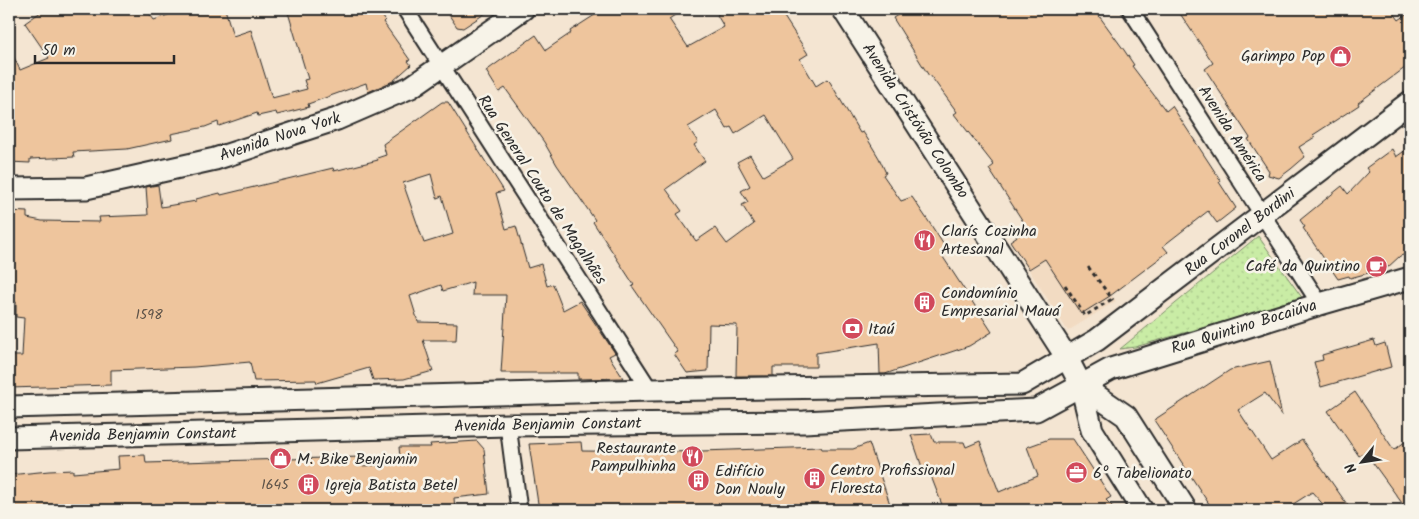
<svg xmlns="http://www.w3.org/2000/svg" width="1419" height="519" viewBox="0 0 1419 519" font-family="Kalam,sans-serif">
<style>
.built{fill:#f2dbc2}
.green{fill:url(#green-dots);stroke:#7a8c68}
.building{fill:#eec59d;stroke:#2b2b2b;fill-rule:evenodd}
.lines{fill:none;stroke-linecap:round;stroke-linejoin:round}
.street-casing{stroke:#2b2b2b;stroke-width:19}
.secondary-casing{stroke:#2b2b2b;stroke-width:25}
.path{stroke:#2b2b2b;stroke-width:3;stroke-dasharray:4 4;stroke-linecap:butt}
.street{stroke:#f7f3e8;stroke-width:15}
.secondary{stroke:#f7f3e8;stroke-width:21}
.labels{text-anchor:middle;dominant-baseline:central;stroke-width:5;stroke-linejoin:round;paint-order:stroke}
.number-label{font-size:14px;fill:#5c5248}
.poi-label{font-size:16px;fill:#2b2b2b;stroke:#f7f3e8;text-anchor:start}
.street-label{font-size:16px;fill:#2b2b2b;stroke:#f7f3e8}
</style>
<defs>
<pattern id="green-dots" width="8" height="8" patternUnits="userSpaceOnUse" patternTransform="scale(1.25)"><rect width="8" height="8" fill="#c9eca5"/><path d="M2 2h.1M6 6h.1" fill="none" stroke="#adcb8e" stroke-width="1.8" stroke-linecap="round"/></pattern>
</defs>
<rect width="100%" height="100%" fill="#f4e5d2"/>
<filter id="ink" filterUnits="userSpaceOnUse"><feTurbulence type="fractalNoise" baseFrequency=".02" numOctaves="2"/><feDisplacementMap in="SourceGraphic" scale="10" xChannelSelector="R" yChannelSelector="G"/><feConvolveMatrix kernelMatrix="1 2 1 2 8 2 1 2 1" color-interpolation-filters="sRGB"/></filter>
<g filter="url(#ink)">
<polygon class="built" points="1071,242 1116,301 1068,331 1029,270"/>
<polygon class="green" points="1258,236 1303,299 1135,347 1120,349"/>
<g class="building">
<polygon points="45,9 146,9 154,20 184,9 225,9 233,36 251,30 272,98 307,89 304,80 308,79 287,9 378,9 385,20 383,22 410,60 408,61 411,65 393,81 368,92 366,83 308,104 309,107 277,115 276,112 258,116 257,113 219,126 218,122 205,127 171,134 172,139 127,149 73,152 74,157 30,159 30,163 9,162 9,47 20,70 49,58 25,23"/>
<polygon points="457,9 492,9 463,28 457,27 449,15"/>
<path d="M604 9H684L669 19 688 47 724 27 717 15 726 9H779L808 54 800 59 816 86 827 79 830 82 860 133 863 132 867 138 879 158 886 173 883 175 901 201 912 197 931 225 949 253 941 254 992 332 969 346 885 374H880L879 343 816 353V367H773V376H736L737 325 709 324 708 371 687 373 674 354 678 352 632 286 634 285 593 222 595 220 557 165 544 142 505 88 499 92 486 71 536 35 546 50 571 33 570 31ZM716 110 727 129 731 127 735 134 766 115 793 159 763 176 750 155 737 162 750 186 741 191 748 202 742 205 754 224 727 244 715 228 696 241 677 214 682 211 666 189 705 161 694 145 698 142 688 127Z"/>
<polygon points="907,9 1094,9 1124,50 1134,65 1132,66 1166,111 1172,106 1221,181 1219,182 1236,208 1217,223 1208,211 1163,246 1168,252 1110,296 1081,314 1045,259 1029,269 1010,241 1028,229 989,169 994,165 954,114 957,112 930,75 929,76 893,18"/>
<polygon points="1177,9 1391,9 1399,20 1410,12 1410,64 1358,103 1359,105 1313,135 1315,137 1299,147 1305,157 1291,169 1279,178 1268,175 1269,171 1248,139 1250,138 1205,69 1213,63"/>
<path d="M442 102H448L504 191 496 193 506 229 516 226 528 268 541 264 547 286 553 284 563 310 580 301 615 353 609 356 623 378 578 379V373H501L506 295H472L473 282 443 291 441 285 410 296 418 322 457 323 456 340H423L433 371 404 379 373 380 369 368 317 383 316 380 254 381 250 362 194 367 111 370V385L9 388V356H22L24 318 16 317V302H9V211L27 212V218L42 221 100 222 99 217 148 215 146 187 158 185 161 207 196 201V199L220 193 221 195 333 168 334 171 378 160 377 158 386 155 383 144ZM431 174 437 198 442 196 453 234 424 243 403 183Z"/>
<polygon points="1410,147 1410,253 1400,256 1387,268 1350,278 1349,276 1338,279 1303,228 1305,227 1300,220 1342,186 1348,194 1369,172 1366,168 1392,149 1396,157"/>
<polygon points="1374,340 1376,346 1385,343 1391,367 1321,387 1314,362 1323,360 1322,355"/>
<polygon points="1270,361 1282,416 1265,393 1238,410 1271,460 1302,440 1351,510 1328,510 1312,492 1284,510 1213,510 1154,420 1230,370"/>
<polygon points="1355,392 1394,450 1410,438 1410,510 1407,510 1365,452 1359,456 1328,411"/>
<polygon points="931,434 934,442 964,442 966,447 980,441 999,492 1038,476 1027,447 1049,439 1073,439 1111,497 1106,500 1116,510 944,510 929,471 924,473 911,435"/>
<polygon points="477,441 484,449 489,494 454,498 455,510 9,510 9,475 49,471 73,470 73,473 119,469 118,456 145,455 146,463 361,457 362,466 393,464 393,458 400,457 399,447 431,447 430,444"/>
<polygon points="581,442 582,451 672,452 821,447 822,449 853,449 869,443 892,510 599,510 599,507 539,510 529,444"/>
</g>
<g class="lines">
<defs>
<g id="street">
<polyline points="405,9 650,390"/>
<polyline points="1130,9 1320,304"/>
<polyline points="508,425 519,510"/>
</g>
<g id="secondary">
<polyline points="843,9 1067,358 1081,385 1092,430 1142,510"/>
<polyline points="9,189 86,188 215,159 337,119 411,87 523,9"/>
<polyline points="1081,385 1126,416 1186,510"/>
<polyline points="9,407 650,390 1022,384 1097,340 1410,102"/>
<polyline points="9,438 508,425 804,422 1036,410 1111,369 1320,304 1410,278"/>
</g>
</defs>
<use href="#street" class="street-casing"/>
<use href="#secondary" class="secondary-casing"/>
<g class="path">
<polyline points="1088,269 1089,268 1113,300"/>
<polyline points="1065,285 1085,316 1112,299"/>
</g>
<use href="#street" class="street"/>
<use href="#secondary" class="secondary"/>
</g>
</g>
<defs>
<symbol id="shop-disc" viewBox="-11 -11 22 22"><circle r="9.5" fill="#d1495b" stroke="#f7f3e8"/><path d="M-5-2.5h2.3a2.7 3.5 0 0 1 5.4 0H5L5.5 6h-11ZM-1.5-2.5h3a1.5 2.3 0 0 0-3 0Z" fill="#fff"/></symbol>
<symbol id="restaurant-disc" viewBox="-11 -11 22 22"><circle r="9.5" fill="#d1495b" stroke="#f7f3e8"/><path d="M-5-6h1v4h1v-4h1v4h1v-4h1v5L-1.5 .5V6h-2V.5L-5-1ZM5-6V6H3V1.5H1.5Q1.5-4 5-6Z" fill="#fff"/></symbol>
<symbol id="cafe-disc" viewBox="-11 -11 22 22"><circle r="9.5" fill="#d1495b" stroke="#f7f3e8"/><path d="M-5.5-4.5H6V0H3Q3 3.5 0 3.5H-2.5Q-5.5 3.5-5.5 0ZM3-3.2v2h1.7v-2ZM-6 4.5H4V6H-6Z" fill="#fff"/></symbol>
<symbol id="building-disc" viewBox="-11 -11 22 22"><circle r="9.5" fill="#d1495b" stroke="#f7f3e8"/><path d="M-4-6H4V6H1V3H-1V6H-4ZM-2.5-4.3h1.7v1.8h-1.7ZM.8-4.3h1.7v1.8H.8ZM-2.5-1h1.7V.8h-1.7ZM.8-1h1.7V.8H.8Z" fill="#fff"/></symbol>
<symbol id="bank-disc" viewBox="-11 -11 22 22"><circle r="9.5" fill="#d1495b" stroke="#f7f3e8"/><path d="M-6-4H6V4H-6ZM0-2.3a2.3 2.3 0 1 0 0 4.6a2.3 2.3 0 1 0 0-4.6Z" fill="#fff"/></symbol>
<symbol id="office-disc" viewBox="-11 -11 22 22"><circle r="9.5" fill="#d1495b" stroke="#f7f3e8"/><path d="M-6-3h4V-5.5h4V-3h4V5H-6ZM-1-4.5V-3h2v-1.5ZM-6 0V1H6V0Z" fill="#fff"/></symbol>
</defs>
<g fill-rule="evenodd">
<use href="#shop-disc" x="1328" y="44" width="25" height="25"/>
<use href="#restaurant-disc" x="912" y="228" width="25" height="25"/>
<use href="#cafe-disc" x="1364" y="254" width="25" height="25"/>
<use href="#building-disc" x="912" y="290" width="25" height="25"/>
<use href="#bank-disc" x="840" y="316" width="25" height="25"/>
<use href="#restaurant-disc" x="680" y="444" width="25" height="25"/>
<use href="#shop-disc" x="268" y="446" width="25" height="25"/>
<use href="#office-disc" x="1064" y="460" width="25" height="25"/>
<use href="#building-disc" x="802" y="466" width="25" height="25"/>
<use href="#building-disc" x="686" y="468" width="25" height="25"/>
<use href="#building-disc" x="296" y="472" width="25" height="25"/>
</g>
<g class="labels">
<g class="number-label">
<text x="149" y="315">1598</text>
<text x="275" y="485">1645</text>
</g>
<g class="poi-label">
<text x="1325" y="56" text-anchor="end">Garimpo Pop</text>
<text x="941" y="231">Clarís Cozinha<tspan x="941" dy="18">Artesanal</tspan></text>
<text x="1360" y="266" text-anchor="end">Café da Quintino</text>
<text x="941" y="293">Condomínio<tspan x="941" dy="18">Empresarial Mauá</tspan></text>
<text x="868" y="329">Itaú</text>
<text x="676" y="448" text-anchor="end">Restaurante<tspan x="676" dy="18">Pampulhinha</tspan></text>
<text x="297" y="459">M. Bike Benjamin</text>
<text x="830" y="470">Centro Profissional<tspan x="830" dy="18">Floresta</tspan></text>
<text x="715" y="471">Edifício<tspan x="715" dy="18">Don Nouly</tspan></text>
<text x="1093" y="473">6º Tabelionato</text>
<text x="325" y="485">Igreja Batista Betel</text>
</g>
<g class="street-label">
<text transform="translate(915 121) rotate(57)">Avenida Cristóvão Colombo</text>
<text transform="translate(1232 134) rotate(57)">Avenida América</text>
<text transform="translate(280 137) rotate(-18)">Avenida Nova York</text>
<text transform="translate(542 190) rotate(57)">Rua General Couto de Magalhães</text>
<text transform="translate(1240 232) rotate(-37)">Rua Coronel Bordini</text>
<text transform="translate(1244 327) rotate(-17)">Rua Quintino Bocaiúva</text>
<text transform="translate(548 425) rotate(-1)">Avenida Benjamin Constant</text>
<text transform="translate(143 435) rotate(-1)">Avenida Benjamin Constant</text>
</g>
</g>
<rect width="1419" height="519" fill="none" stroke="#f7f3e8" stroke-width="30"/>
<rect x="15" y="15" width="1389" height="489" fill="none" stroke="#2b2b2b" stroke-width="2" filter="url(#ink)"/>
<g transform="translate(1362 462) rotate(240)" stroke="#f7f3e8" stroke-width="4" paint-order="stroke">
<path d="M0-4L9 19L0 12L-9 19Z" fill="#2b2b2b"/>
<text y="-8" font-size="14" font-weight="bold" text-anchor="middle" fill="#2b2b2b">N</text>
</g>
<path d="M35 55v8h139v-8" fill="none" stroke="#2b2b2b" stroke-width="2.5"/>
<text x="42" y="55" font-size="15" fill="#2b2b2b" stroke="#f7f3e8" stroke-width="4" paint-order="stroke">50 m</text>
</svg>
